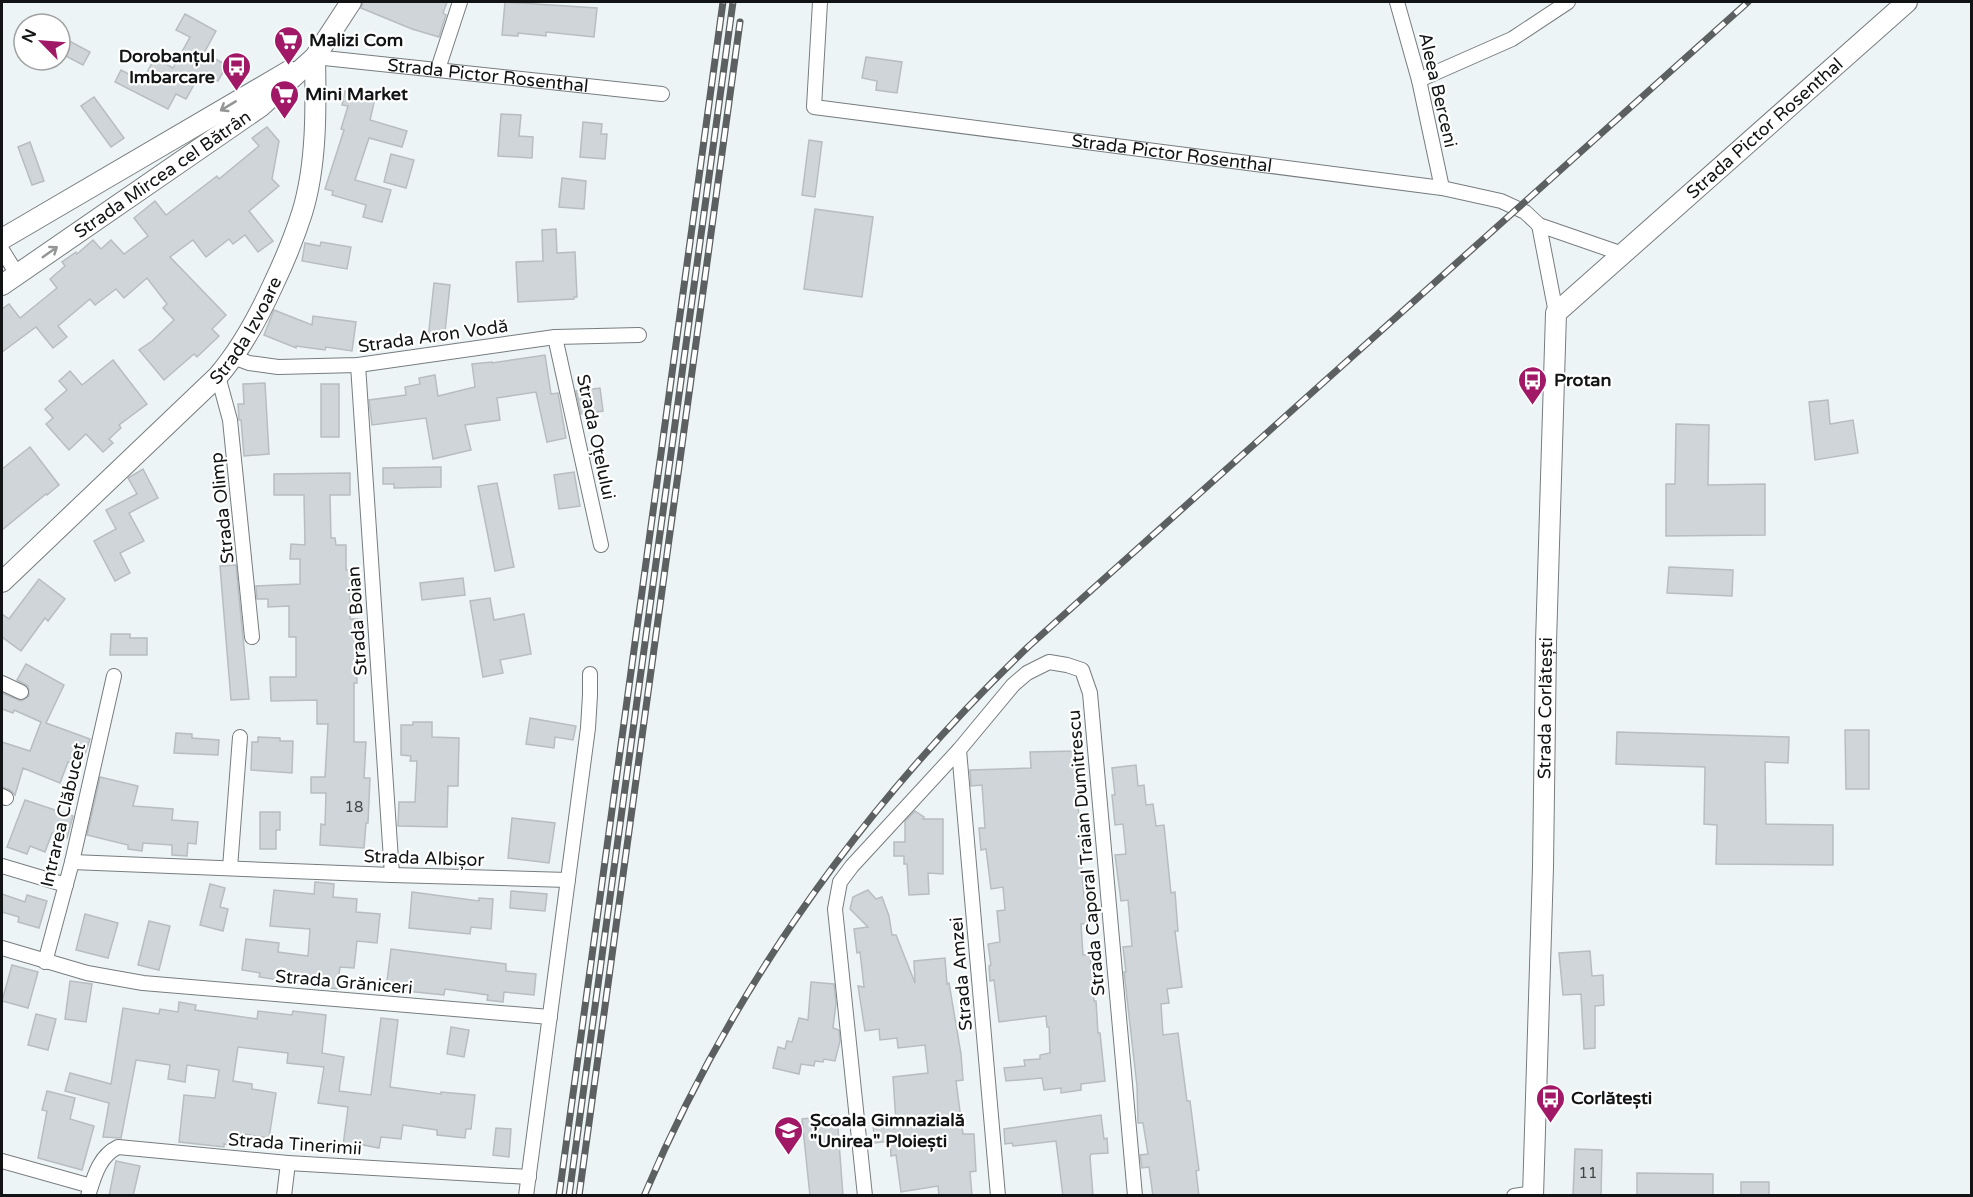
<svg xmlns="http://www.w3.org/2000/svg" width="1973" height="1197" viewBox="0 0 1973 1197" font-family="'Varela Round',sans-serif">
<style>
.building{fill:#cfd5d8;stroke:#b7bdc0;stroke-width:1.5}
.lines{fill:none;stroke-linecap:round;stroke-linejoin:round}
.street-casing{stroke:#777c7f;stroke-width:16}
.secondary-casing{stroke:#777c7f;stroke-width:22}
.street{stroke:#fff;stroke-width:14}
.secondary{stroke:#fff;stroke-width:20}
.rail-casing{stroke:#5c6061;stroke-width:7}
.rail{stroke:#fff;stroke-width:4.5;stroke-dasharray:14;stroke-linecap:butt}
.oneway{stroke:#949595}
.labels{text-anchor:middle;dominant-baseline:central;stroke-width:4.5;stroke-linejoin:round;paint-order:stroke}
.number-label{font-size:15px;fill:#404445}
.poi-label{font-size:18px;font-weight:bold;fill:#111314;stroke:#fff;text-anchor:start}
.street-label{font-size:18px;fill:#111314;stroke:#fff}
</style>
<rect width="100%" height="100%" fill="#edf4f6"/>
<g class="building">
<polygon points="363,2 447,2 443,13 446,15 439,37 412,29 361,8"/>
<polygon points="505,2 597,8 594,37 546,32 546,36 518,33 518,36 502,35"/>
<polygon points="185,14 216,31 204,53 227,65 218,81 201,72 186,99 176,94 168,109 115,82 121,70 142,81 155,58 173,68 190,37 176,30"/>
<polygon points="60,36 90,52 83,65 60,53"/>
<polygon points="866,57 902,62 897,93 876,90 877,81 862,78"/>
<polygon points="345,91 375,98 370,120 407,131 402,147 369,138 355,180 391,190 382,222 363,217 366,205 332,195 333,191 325,189 344,130 341,129 348,106 342,105"/>
<polygon points="94,97 124,138 111,147 81,106"/>
<polygon points="501,114 521,115 519,136 533,137 532,158 498,156"/>
<polygon points="583,122 602,124 601,134 607,134 605,159 580,157"/>
<polygon points="267,127 279,141 272,179 279,186 249,211 273,241 258,252 245,235 233,244 229,239 206,257 193,240 170,257 226,315 212,329 219,336 197,357 194,354 164,380 139,350 152,341 174,320 163,308 167,304 147,278 124,298 116,289 95,305 90,299 58,326 67,337 53,348 36,327 2,352 2,309 9,304 20,318 57,288 50,279 65,266 62,262 76,252 77,254 93,240 101,249 111,240 124,254 148,236 134,218 155,201 166,215 217,176 219,179 259,146 252,138"/>
<polygon points="809,140 822,142 815,197 802,195"/>
<polygon points="30,142 44,181 32,185 18,147"/>
<polygon points="391,154 414,160 406,188 384,182"/>
<polygon points="562,178 586,181 584,209 559,207"/>
<polygon points="815,209 873,217 862,297 804,289"/>
<polygon points="556,229 557,253 575,252 577,297 574,297 574,299 518,302 516,262 543,261 542,230"/>
<polygon points="321,242 351,247 347,269 302,261 305,243 320,246"/>
<polygon points="434,283 450,285 444,341 428,339"/>
<polygon points="274,310 312,325 313,316 356,322 352,351 326,347 325,350 296,346 296,348 264,335"/>
<polygon points="545,355 551,394 558,393 566,438 547,442 536,392 497,398 500,420 465,425 471,450 433,459 426,418 372,425 369,400 406,395 405,387 420,384 419,378 435,375 438,396 475,387 472,364 492,362 492,363"/>
<polygon points="113,360 147,404 119,425 121,428 109,439 113,443 103,452 86,434 69,450 46,424 53,418 45,409 67,390 59,381 70,371 82,385"/>
<polygon points="265,383 269,454 244,456 241,420 239,420 238,404 244,404 243,384"/>
<rect x="321" y="384" width="18" height="53"/>
<polygon points="600,388 603,411 581,414 576,391"/>
<polygon points="1828,400 1830,424 1853,420 1858,453 1815,460 1809,402"/>
<polygon points="1676,424 1709,425 1708,485 1765,484 1765,535 1666,536 1666,484 1675,484"/>
<polygon points="30,447 59,485 47,495 46,494 2,530 2,469"/>
<polygon points="441,467 441,487 394,488 394,484 383,484 383,468"/>
<polygon points="143,469 158,498 129,513 144,541 120,553 130,573 115,581 94,541 116,529 106,510 137,494 128,478"/>
<polygon points="574,472 580,506 559,509 554,475"/>
<polygon points="350,473 350,495 330,495 331,538 335,538 336,545 346,545 346,570 350,570 350,619 361,619 362,661 356,661 357,683 354,683 354,742 366,742 364,778 370,778 368,823 366,823 364,848 320,845 321,824 325,825 326,793 311,793 311,777 325,777 328,724 317,724 317,700 271,701 270,677 296,677 296,637 289,637 289,606 268,607 268,599 257,599 256,586 300,584 300,559 290,559 291,544 305,545 304,495 274,495 274,474"/>
<polygon points="497,483 514,567 495,571 478,486"/>
<polygon points="236,565 249,699 231,700 220,566"/>
<polygon points="1669,567 1733,570 1732,596 1667,593"/>
<polygon points="463,578 465,595 422,600 420,583"/>
<polygon points="39,579 65,599 48,621 45,618 21,651 2,637 2,614 9,619"/>
<polygon points="490,598 494,620 524,614 531,654 500,660 503,673 483,677 470,601"/>
<polygon points="111,634 130,634 130,638 147,638 147,655 110,655"/>
<polygon points="26,664 64,685 46,723 90,739 85,754 76,751 72,763 68,762 60,783 23,768 15,795 10,790 2,787 2,742 30,751 41,722 14,710 13,713 2,709 2,693 21,701 29,696 28,686 17,680"/>
<polygon points="530,718 576,726 573,740 555,737 554,748 526,744"/>
<polygon points="413,722 432,722 432,737 459,738 458,786 448,786 447,827 398,826 399,802 415,802 417,761 410,761 411,756 401,755 401,725 413,725"/>
<polygon points="1845,730 1869,730 1869,789 1846,789"/>
<polygon points="1617,732 1789,737 1788,763 1765,762 1766,824 1833,825 1833,865 1716,864 1717,825 1704,824 1705,767 1616,764"/>
<polygon points="176,733 192,734 192,738 219,740 218,755 174,753"/>
<polygon points="258,737 280,738 280,741 293,741 292,773 251,770 252,742 258,742"/>
<polygon points="1077,751 1077,768 1081,768 1082,782 1076,782 1079,816 1081,815 1081,855 1084,897 1088,897 1090,923 1081,924 1083,955 1090,954 1094,1001 1096,1001 1098,1033 1100,1033 1105,1081 1081,1084 1081,1090 1061,1093 1061,1088 1044,1090 1042,1078 1006,1081 1004,1068 1025,1066 1024,1060 1040,1059 1040,1055 1050,1053 1049,1027 1047,1027 1046,1016 999,1022 994,980 990,981 989,966 991,965 988,944 1000,942 997,911 1005,910 1003,887 991,889 986,849 981,850 979,828 985,828 982,785 971,786 970,770 1031,768 1030,752"/>
<polygon points="1136,765 1138,786 1144,785 1146,805 1153,804 1156,826 1164,825 1171,893 1175,892 1178,931 1175,931 1182,987 1167,989 1169,1003 1161,1004 1163,1035 1178,1033 1187,1101 1190,1101 1196,1148 1199,1170 1196,1171 1199,1196 1153,1196 1149,1167 1142,1168 1140,1155 1148,1154 1143,1123 1138,1123 1137,1086 1124,972 1126,972 1123,947 1132,946 1128,900 1121,901 1115,855 1126,854 1123,824 1115,825 1112,795 1115,795 1112,768"/>
<polygon points="100,777 138,786 133,806 173,809 172,820 198,822 196,844 188,843 187,856 172,855 172,845 143,843 142,851 128,849 128,845 87,835"/>
<polygon points="25,800 73,816 67,838 52,833 45,852 30,846 27,854 7,847"/>
<polygon points="915,811 924,817 923,819 943,819 943,874 928,873 929,894 909,895 907,864 904,864 904,856 894,856 894,842 905,842 905,821"/>
<polygon points="260,812 280,812 280,830 276,830 276,849 260,849"/>
<polygon points="512,818 555,823 549,863 508,858"/>
<polygon points="315,882 334,884 333,897 357,899 356,912 380,914 377,943 357,941 354,968 340,967 337,989 259,977 260,973 242,970 246,939 279,943 278,952 308,956 310,929 270,926 274,890 314,894"/>
<polygon points="210,884 225,888 220,907 228,909 223,931 200,925"/>
<polygon points="868,890 876,899 882,897 889,916 892,935 896,935 915,983 914,961 945,958 947,984 949,983 961,1054 963,1080 956,1081 963,1134 974,1134 976,1171 970,1172 972,1196 939,1196 938,1186 901,1192 896,1155 891,1156 890,1141 875,1143 873,1126 896,1123 893,1077 928,1073 925,1045 898,1048 897,1038 880,1040 879,1029 865,1031 858,986 864,987 860,952 857,953 854,929 868,927 850,909 853,897"/>
<polygon points="511,891 547,894 545,911 510,908"/>
<polygon points="412,892 479,901 479,898 493,899 491,929 471,927 470,934 409,928"/>
<polygon points="2,894 25,902 27,895 47,901 39,928 18,922 19,917 2,912"/>
<polygon points="85,914 118,923 108,958 76,950"/>
<polygon points="149,921 170,926 159,970 138,965"/>
<polygon points="391,949 506,964 506,971 536,974 534,995 504,992 503,1002 487,1000 488,995 445,989 444,995 386,989"/>
<polygon points="1590,951 1592,976 1603,975 1604,1005 1595,1006 1595,1048 1584,1049 1581,994 1563,995 1559,953"/>
<polygon points="12,965 38,972 28,1008 2,1001"/>
<polygon points="70,981 92,984 86,1022 65,1019"/>
<polygon points="811,982 834,984 836,1003 833,1028 839,1030 840,1041 835,1061 824,1059 823,1062 815,1061 814,1066 801,1064 799,1074 773,1068 778,1047 785,1049 787,1041 792,1042 799,1018 808,1020"/>
<polygon points="179,1002 196,1005 195,1010 257,1019 258,1011 292,1015 293,1011 326,1015 322,1053 344,1057 339,1091 371,1095 381,1018 398,1020 390,1087 441,1094 441,1092 475,1095 471,1129 466,1129 465,1138 437,1135 437,1130 403,1125 401,1139 381,1137 379,1148 358,1144 358,1148 343,1146 348,1107 318,1103 324,1067 287,1063 288,1053 238,1047 233,1081 252,1084 252,1089 276,1093 269,1138 238,1133 235,1146 224,1144 224,1147 179,1142 184,1095 215,1098 219,1070 187,1065 185,1082 168,1079 170,1065 136,1060 121,1138 103,1137 109,1103 65,1091 70,1073 111,1084 123,1008 159,1014 160,1009 178,1012"/>
<polygon points="36,1014 56,1019 48,1050 28,1045"/>
<polygon points="451,1027 469,1030 464,1057 447,1054"/>
<polygon points="47,1091 75,1098 70,1119 94,1126 82,1170 38,1158 47,1111 42,1110"/>
<polygon points="837,1115 843,1196 810,1196 802,1119"/>
<polygon points="1101,1115 1104,1139 1107,1138 1108,1153 1091,1154 1090,1157 1093,1196 1063,1196 1056,1141 1013,1146 1012,1143 1005,1144 1004,1129"/>
<polygon points="496,1128 511,1129 509,1157 493,1155"/>
<polygon points="1575,1149 1602,1150 1601,1196 1573,1196"/>
<polygon points="116,1161 140,1166 133,1196 109,1196"/>
<polygon points="1637,1173 1713,1174 1713,1196 1637,1196"/>
<rect x="1741" y="1182" width="28" height="14"/>
</g>
<g class="lines">
<defs>
<g id="street">
<path id="s1" d="M820 2 814 107 1442 188 1501 201 1525 212 1539 225 1623 254"/>
<polyline points="1397,2 1419,80 1442,188"/>
<path id="s2" d="M315 57 662 94"/>
<polyline points="438,69 460,2"/>
<polyline points="1419,80 1512,39 1568,2"/>
<polyline points="1539,225 1556,313"/>
<polyline points="2,250 17,274"/>
<polyline points="555,337 601,545"/>
<polyline points="233,357 249,363 278,367 358,365 555,337 639,335"/>
<polyline points="358,365 392,875"/>
<polyline points="218,376 230,420 252,637"/>
<polyline points="2,683 21,692"/>
<polyline points="959,750 998,1196"/>
<polyline points="2,796 6,798"/>
<polyline points="72,862 392,875 568,880"/>
<polyline points="2,866 66,885"/>
<polyline points="230,868 240,737"/>
<polyline points="2,948 87,973 143,983 550,1017"/>
<polyline points="45,962 72,862 114,676"/>
<polyline points="2,1161 91,1186"/>
<path d="M88 1196C94 1177 99 1156 118 1147L288 1163 529 1177"/>
<polyline points="284,1196 288,1163"/>
<polyline points="526,1196 588,728 590,695 590,674"/>
<polyline points="865,1196 835,909 840,882 852,866 959,750 1013,685 1027,673 1049,662 1067,665 1082,670 1090,693 1135,1196"/>
<polyline points="1514,1196 1533,1193"/>
</g>
<g id="secondary">
<polyline points="2,239 289,71"/>
<path id="s3" d="M2 285 260 107 315 57 351 2"/>
<path id="s4" d="M2 582 218 376C241 349 258 318 273 285 284 262 294 238 302 213 317 165 316 107 315 57"/>
<path id="s5" d="M1533 1196 1543 867 1546 643 1556 313 1907 2"/>
</g>
</defs>
<use href="#street" class="street-casing"/>
<use href="#secondary" class="secondary-casing"/>
<use href="#street" class="street"/>
<use href="#secondary" class="secondary"/>
<defs>
<g id="rail">
<polyline points="559,1196 723,2"/>
<polyline points="569,1196 733,2"/>
<polyline points="579,1196 740,22"/>
<path d="M644 1196C733 985 864 804 1029 646L1748 2"/>
</g>
</defs>
<use href="#rail" class="rail-casing"/>
<use href="#rail" class="rail"/>
</g>
<defs><path id="oneway-shaft" d="M-6 0H5M1.5-3L5.5 0L1.5 3" fill="none" stroke-width="1.6" stroke-linecap="round" stroke-linejoin="round" transform="scale(1.5)"/></defs>
<g class="oneway">
<use href="#oneway-shaft" transform="translate(228 106) rotate(149)"/>
<use href="#oneway-shaft" transform="translate(50 252) rotate(-35)"/>
</g>
<defs>
<symbol id="supermarket-pin" viewBox="-11 -11 22 30"><path d="M0 17L-7.5 6A9.5 9.5 0 1 1 7.5 6Z" fill="#a11966" stroke="#fff"/><path d="M-6-5.5h2.5l.6 2H6L4.5 2H-2.5L-4.4-4H-6ZM-1.5 3.2a1.3 1.3 0 1 0 .1 0ZM3 3.2a1.3 1.3 0 1 0 .1 0Z" fill="#fff"/></symbol>
<symbol id="bus-pin" viewBox="-11 -11 22 30"><path d="M0 17L-7.5 6A9.5 9.5 0 1 1 7.5 6Z" fill="#a11966" stroke="#fff"/><path d="M-5-6H5V4H4V6H2V4H-2V6H-4V4H-5ZM-3.5-4V0h7V-4ZM-3.5 1.2v1.5H-2V1.2ZM2 1.2v1.5H3.5V1.2Z" fill="#fff"/></symbol>
<symbol id="school-pin" viewBox="-11 -11 22 30"><path d="M0 17L-7.5 6A9.5 9.5 0 1 1 7.5 6Z" fill="#a11966" stroke="#fff"/><path d="M0-5L7-2L0 1L-7-2ZM-4 1L0 2.5L4 1V4Q0 6-4 4Z" fill="#fff"/></symbol>
</defs>
<g fill-rule="evenodd">
<use href="#supermarket-pin" x="272" y="24" width="33" height="45"/>
<use href="#bus-pin" x="220" y="50" width="33" height="45"/>
<use href="#supermarket-pin" x="268" y="78" width="33" height="45"/>
<use href="#bus-pin" x="1516" y="364" width="33" height="45"/>
<use href="#bus-pin" x="1534" y="1082" width="33" height="45"/>
<use href="#school-pin" x="772" y="1114" width="33" height="45"/>
</g>
<g class="labels">
<g class="number-label">
<text x="354" y="807">18</text>
<text x="1588" y="1173">11</text>
</g>
<g class="poi-label">
<text x="309" y="40">Malizi Com</text>
<text x="215" y="56" text-anchor="end">Dorobanțul<tspan x="215" dy="21">Imbarcare</tspan></text>
<text x="305" y="94">Mini Market</text>
<text x="1554" y="380">Protan</text>
<text x="1571" y="1098">Corlătești</text>
<text x="810" y="1120">Școala Gimnazială<tspan x="810" dy="21">"Unirea" Ploiești</tspan></text>
</g>
<g class="street-label">
<text stroke="none"><textPath href="#s2" startOffset="174">Strada Pictor Rosenthal</textPath></text>
<text transform="translate(1438 90) rotate(77)">Aleea Berceni</text>
<text stroke="none"><textPath href="#s5" startOffset="1162">Strada Pictor Rosenthal</textPath></text>
<text stroke="none"><textPath href="#s1" startOffset="466">Strada Pictor Rosenthal</textPath></text>
<text stroke="none"><textPath href="#s3" startOffset="195">Strada Mircea cel Bătrân</textPath></text>
<text stroke="none"><textPath href="#s4" startOffset="352">Strada Izvoare</textPath></text>
<text transform="translate(433 336) rotate(-8)">Strada Aron Vodă</text>
<text transform="translate(596 437) rotate(78)">Strada Oțelului</text>
<text transform="translate(222 508) rotate(-96)">Strada Olimp</text>
<text transform="translate(357 621) rotate(-94)">Strada Boian</text>
<text stroke="none"><textPath href="#s5" startOffset="488">Strada Corlătești</textPath></text>
<text transform="translate(63 815) rotate(-77)">Intrarea Clăbucet</text>
<text transform="translate(1086 853) rotate(-95)">Strada Caporal Traian Dumitrescu</text>
<text transform="translate(424 858) rotate(2)">Strada Albișor</text>
<text transform="translate(961 974) rotate(-95)">Strada Amzei</text>
<text transform="translate(344 982) rotate(5)">Strada Grăniceri</text>
<text transform="translate(295 1144) rotate(4)">Strada Tinerimii</text>
</g>
</g>
<rect width="1973" height="1197" fill="none" stroke="#111314" stroke-width="6"/>
<g transform="translate(42 42) rotate(295)"><circle r="28" fill="#ffffff" stroke="#a0a1a1" stroke-width="1.5"/>
<path d="M0-4.5L10 22L0 15L-10 22Z" fill="#a11966"/>
<text y="-9" font-size="16" font-weight="bold" text-anchor="middle" fill="#111314">N</text>
</g>
</svg>
